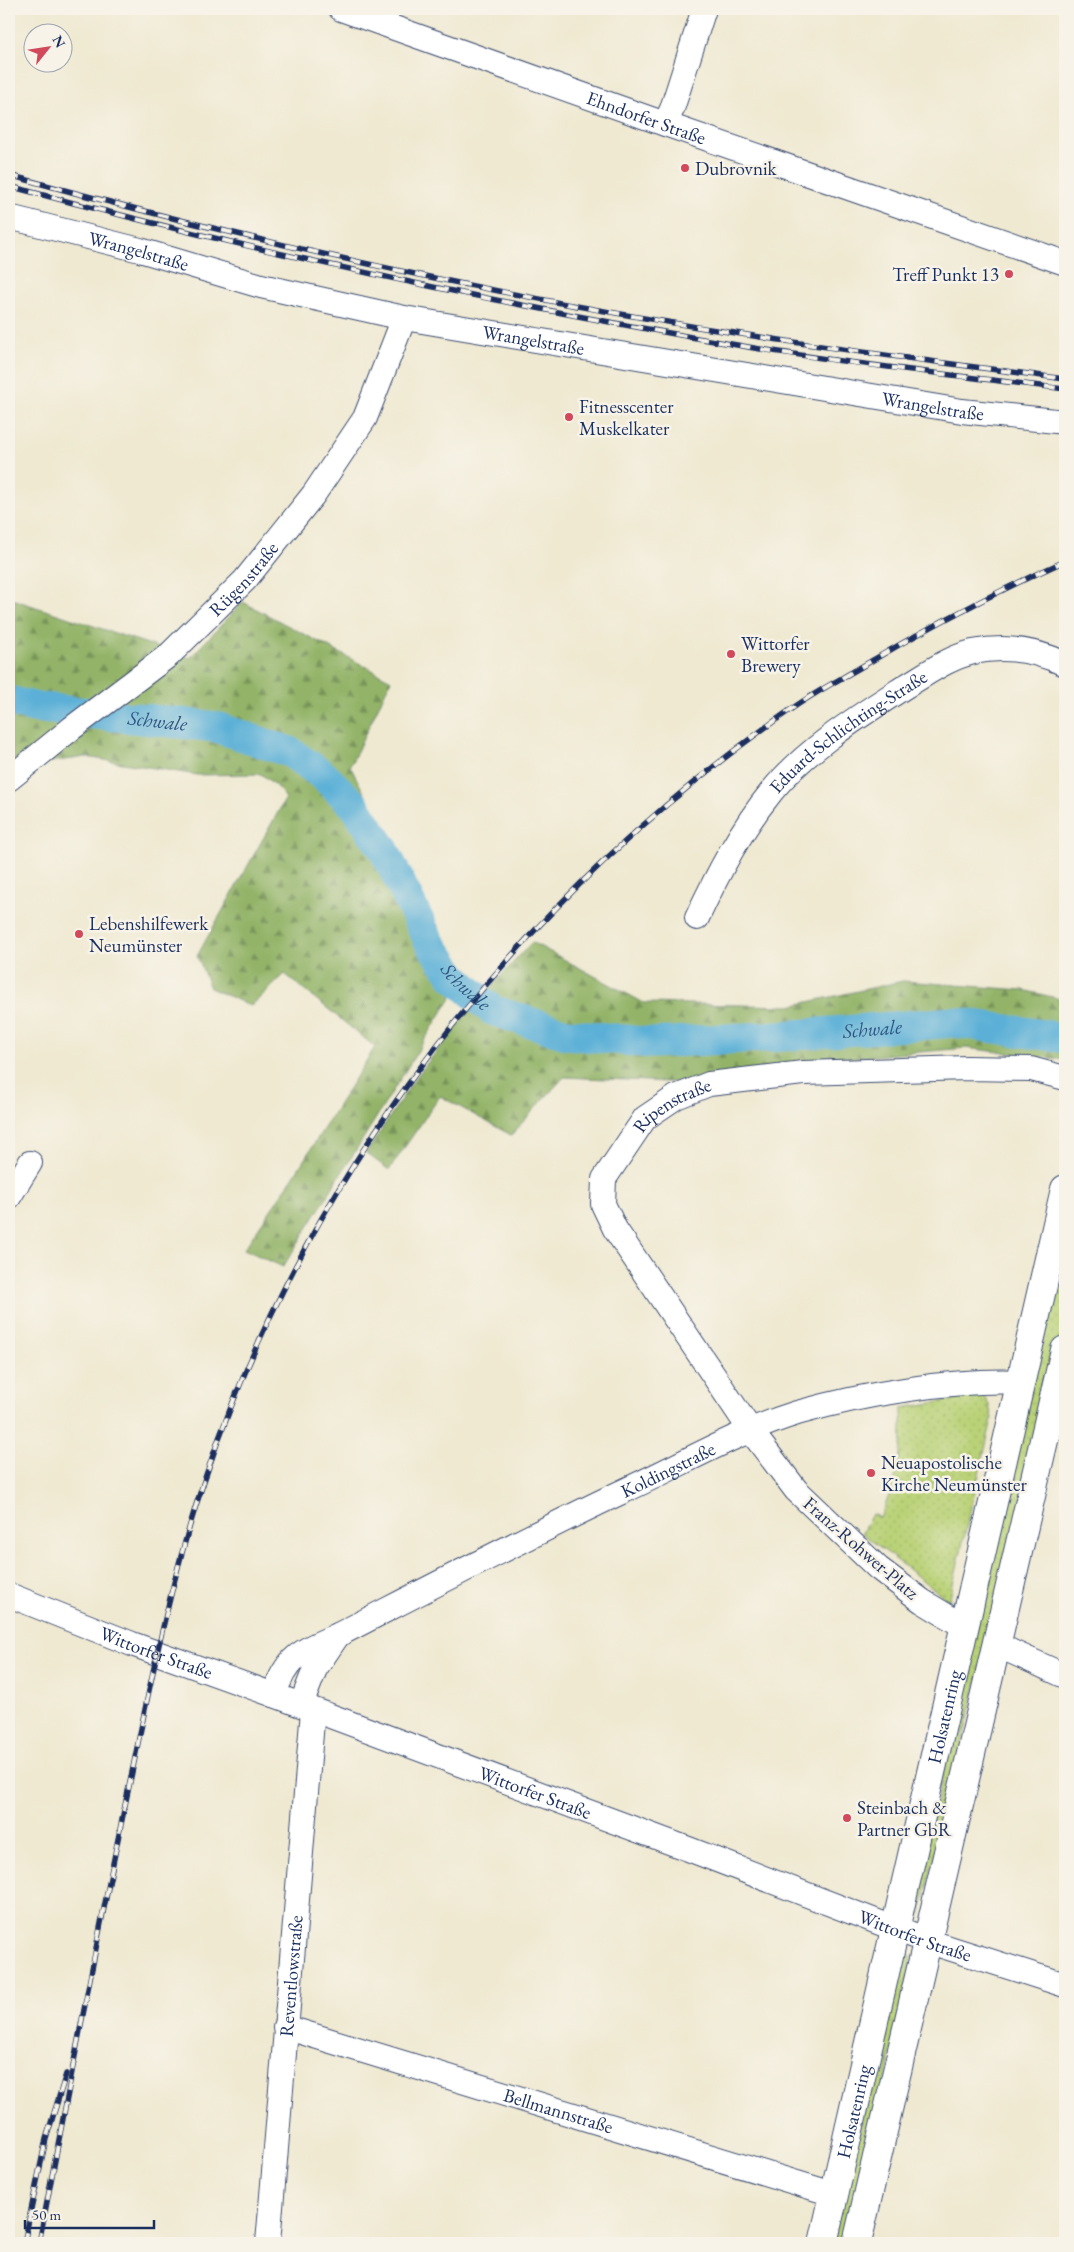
<svg xmlns="http://www.w3.org/2000/svg" width="1074" height="2252" viewBox="0 0 1074 2252" font-family="'EB Garamond',serif">
<style>
.grass{fill:url(#grass-dots);stroke:#6a806a}
.forest{fill:url(#forest-firs);stroke:#577263}
.lines{fill:none;stroke-linecap:round;stroke-linejoin:round}
.river{stroke:#5bb0d7;stroke-width:31}
.minor-casing{stroke:#3b4b6f;stroke-width:26}
.major-casing{stroke:#3b4b6f;stroke-width:30}
.minor{stroke:#fff;stroke-width:24}
.major{stroke:#fff;stroke-width:28}
.rail-casing{stroke:#1b2f5e;stroke-width:5.5}
.rail{stroke:#f7f3e8;stroke-width:4;stroke-dasharray:11;stroke-linecap:butt}
.poi-dot{fill:#d1495b;stroke:#f7f3e8;stroke-width:2}
.labels{text-anchor:middle;dominant-baseline:central;stroke-width:5;stroke-linejoin:round;paint-order:stroke}
.street-label{font-size:19px;fill:#1b2f5e;stroke:#f7f3e8}
.poi-label{font-size:19px;fill:#1b2f5e;stroke:#f7f3e8;text-anchor:start}
.water-label{font-size:20px;font-style:italic;fill:#2e5682;stroke:#f7f3e8}
</style>
<defs>
<pattern id="grass-dots" width="8" height="8" patternUnits="userSpaceOnUse" patternTransform="scale(1.25)"><rect width="8" height="8" fill="#bad277"/><path d="M2 2h.1M6 6h.1" fill="none" stroke="#9fb569" stroke-width="1.8" stroke-linecap="round"/></pattern>
<pattern id="forest-firs" width="22" height="20" patternUnits="userSpaceOnUse" patternTransform="scale(1.25)"><rect width="22" height="20" fill="#93b468"/><path d="M5 1l3.5 6h-7zM16 11l3.5 6h-7z" fill="#779359"/></pattern>
</defs>
<rect width="100%" height="100%" fill="#f7f3e8"/>
<filter id="ink" filterUnits="userSpaceOnUse"><feTurbulence type="fractalNoise" baseFrequency=".02" numOctaves="2"/><feDisplacementMap in="SourceGraphic" scale="10" xChannelSelector="R" yChannelSelector="G"/><feConvolveMatrix kernelMatrix="1 2 1 2 8 2 1 2 1" color-interpolation-filters="sRGB"/></filter>
<filter id="wash" filterUnits="userSpaceOnUse"><feTurbulence type="fractalNoise" baseFrequency=".0096" numOctaves="4" result="noise"/><feDisplacementMap in="SourceGraphic" scale="20" xChannelSelector="R" yChannelSelector="G"/><feGaussianBlur stdDeviation="1.12" result="paint"/><feColorMatrix in="noise" values="0 0 0 0 0 0 0 0 0 0 0 0 0 0 0 0 0 1.4 0 .05"/><feComposite in="paint" operator="in"/></filter>
<g filter="url(#wash)">
<rect width="100%" height="100%" fill="#efe9d1"/>
<g class="grass">
<polygon points="1065,1233 1065,1323 920,1915 912,1911"/>
<path d="M983 1395 989 1405 992 1419 949 1601 862 1533 872 1514 880 1518C898 1476 903 1454 902 1408Z"/>
<polygon points="907,1954 912,1958 850,2243 832,2243 901,1955"/>
</g>
<g class="forest">
<polygon points="9,598 190,658 243,602 391,680 350,766 462,980 283,1267 244,1249 292,1179 375,1047 285,974 251,1006 210,988 197,956 286,798 275,785 261,774 197,775 86,757 9,768"/>
<polygon points="532,942 644,1003 790,1006 903,981 1023,990 1065,1000 1065,1060 966,1048 803,1062 709,1084 564,1077 511,1135 440,1096 389,1170 366,1153 414,1080 466,1014"/>
</g>
<g class="lines">
<path class="river" id="s1" d="M9 701 33 707 216 727 290 752 324 776 354 805 384 850 430 943 454 977 492 1010 566 1034 652 1043 783 1036 953 1022 1065 1038"/>
</g>
</g>
<g filter="url(#ink)">
<g class="lines">
<defs>
<g id="minor">
<path id="s2" d="M341 9 665 124 1065 263"/>
<polyline points="665,124 672,109 704,9"/>
<path id="s3" d="M9 217 140 250 261 286 404 318 962 411 1065 422"/>
<path id="s4" d="M9 779 72 728 169 655 245 580 314 494 365 418 404 318"/>
<path id="s5" d="M697 918C718 873 741 829 772 791 806 749 861 715 906 686 928 673 948 658 973 652 1006 645 1036 650 1065 664"/>
<polyline points="9,1197 30,1163"/>
<path id="s6" d="M9 1595 132 1644 274 1695 691 1850 927 1941 1065 1985"/>
<path id="s7" d="M965 1627 922 1601 878 1568 796 1490 751 1431 615 1229 603 1204 604 1179 645 1118 676 1097 709 1084 803 1073 967 1068 1031 1069 1065 1078"/>
<polyline points="997,1645 1065,1676"/>
<path id="s8" d="M274 1695C286 1656 303 1650 338 1635 435 1585 530 1535 628 1489 684 1463 739 1431 797 1413 864 1394 952 1379 1021 1382"/>
<polyline points="301,1705 315,1669 338,1635"/>
<path id="s9" d="M285 2027 833 2194"/>
<path id="s10" d="M268 2243 313 1710"/>
</g>
<g id="major">
<path id="s11" d="M823 2243 1065 1189"/>
<polyline points="857,2243 1065,1350"/>
</g>
</defs>
<use href="#minor" class="minor-casing"/>
<use href="#major" class="major-casing"/>
<use href="#minor" class="minor"/>
<use href="#major" class="major"/>
<defs>
<g id="rail">
<path d="M9 175C255 243 507 298 760 337 861 353 963 365 1065 379"/>
<path d="M9 186C255 252 503 305 754 348 857 365 962 376 1065 389"/>
<polyline points="24,2243 46,2139 66,2074"/>
<path d="M39 2243C69 2090 97 1935 130 1782 151 1680 171 1577 205 1478 311 1164 519 899 790 710 812 694 837 681 861 667 927 628 995 592 1065 561"/>
</g>
</defs>
<use href="#rail" class="rail-casing"/>
<use href="#rail" class="rail"/>
</g>
</g>
<g class="poi-dot">
<circle cx="685" cy="168" r="5"/>
<circle cx="1009" cy="274" r="5"/>
<circle cx="569" cy="417" r="5"/>
<circle cx="731" cy="654" r="5"/>
<circle cx="79" cy="934" r="5"/>
<circle cx="871" cy="1473" r="5"/>
<circle cx="847" cy="1818" r="5"/>
</g>
<g class="labels">
<g class="street-label">
<text stroke="none"><textPath href="#s2" startOffset="324">Ehndorfer Straße</textPath></text>
<text stroke="none"><textPath href="#s3" startOffset="134">Wrangelstraße</textPath></text>
<text stroke="none"><textPath href="#s3" startOffset="539">Wrangelstraße</textPath></text>
<text stroke="none"><textPath href="#s3" startOffset="944">Wrangelstraße</textPath></text>
<text stroke="none"><textPath href="#s4" startOffset="309">Rügenstraße</textPath></text>
<text stroke="none"><textPath href="#s5" startOffset="245">Eduard-Schlichting-Straße</textPath></text>
<text stroke="none"><textPath href="#s7" startOffset="692">Ripenstraße</textPath></text>
<text stroke="none"><textPath href="#s8" startOffset="461">Koldingstraße</textPath></text>
<text transform="translate(861 1548) rotate(41)">Franz-Rohwer-Platz</text>
<text stroke="none"><textPath href="#s6" startOffset="158">Wittorfer Straße</textPath></text>
<text stroke="none"><textPath href="#s11" startOffset="540">Holsatenring</textPath></text>
<text stroke="none"><textPath href="#s6" startOffset="562">Wittorfer Straße</textPath></text>
<text stroke="none"><textPath href="#s6" startOffset="968">Wittorfer Straße</textPath></text>
<text stroke="none"><textPath href="#s10" startOffset="268">Reventlowstraße</textPath></text>
<text stroke="none"><textPath href="#s9" startOffset="286">Bellmannstraße</textPath></text>
<text stroke="none"><textPath href="#s11" startOffset="135">Holsatenring</textPath></text>
</g>
<g class="poi-label">
<text x="695" y="168">Dubrovnik</text>
<text x="999" y="274" text-anchor="end">Treff Punkt 13</text>
<text x="579" y="406">Fitnesscenter<tspan x="579" dy="22">Muskelkater</tspan></text>
<text x="741" y="643">Wittorfer<tspan x="741" dy="22">Brewery</tspan></text>
<text x="89" y="923">Lebenshilfewerk<tspan x="89" dy="22">Neumünster</tspan></text>
<text x="881" y="1462">Neuapostolische<tspan x="881" dy="22">Kirche Neumünster</tspan></text>
<text x="857" y="1807">Steinbach &amp;<tspan x="857" dy="22">Partner GbR</tspan></text>
</g>
<g class="water-label">
<text stroke="none"><textPath href="#s1" startOffset="150">Schwale</textPath></text>
<text stroke="none"><textPath href="#s1" startOffset="585">Schwale</textPath></text>
<text stroke="none"><textPath href="#s1" startOffset="1005">Schwale</textPath></text>
</g>
</g>
<rect width="1074" height="2252" fill="none" stroke="#f7f3e8" stroke-width="30"/>
<g transform="translate(48 48) rotate(60)"><circle r="24" fill="#f7f3e8" stroke="#9fa5b1"/>
<path d="M0-4L9 19L0 12L-9 19Z" fill="#d1495b"/>
<text y="-8" font-size="14" font-weight="bold" text-anchor="middle" fill="#1b2f5e">N</text>
</g>
<path d="M25 2220v8h129v-8" fill="none" stroke="#1b2f5e" stroke-width="2.5"/>
<text x="32" y="2220" font-size="15" fill="#1b2f5e" stroke="#f7f3e8" stroke-width="4" paint-order="stroke">50 m</text>
</svg>
